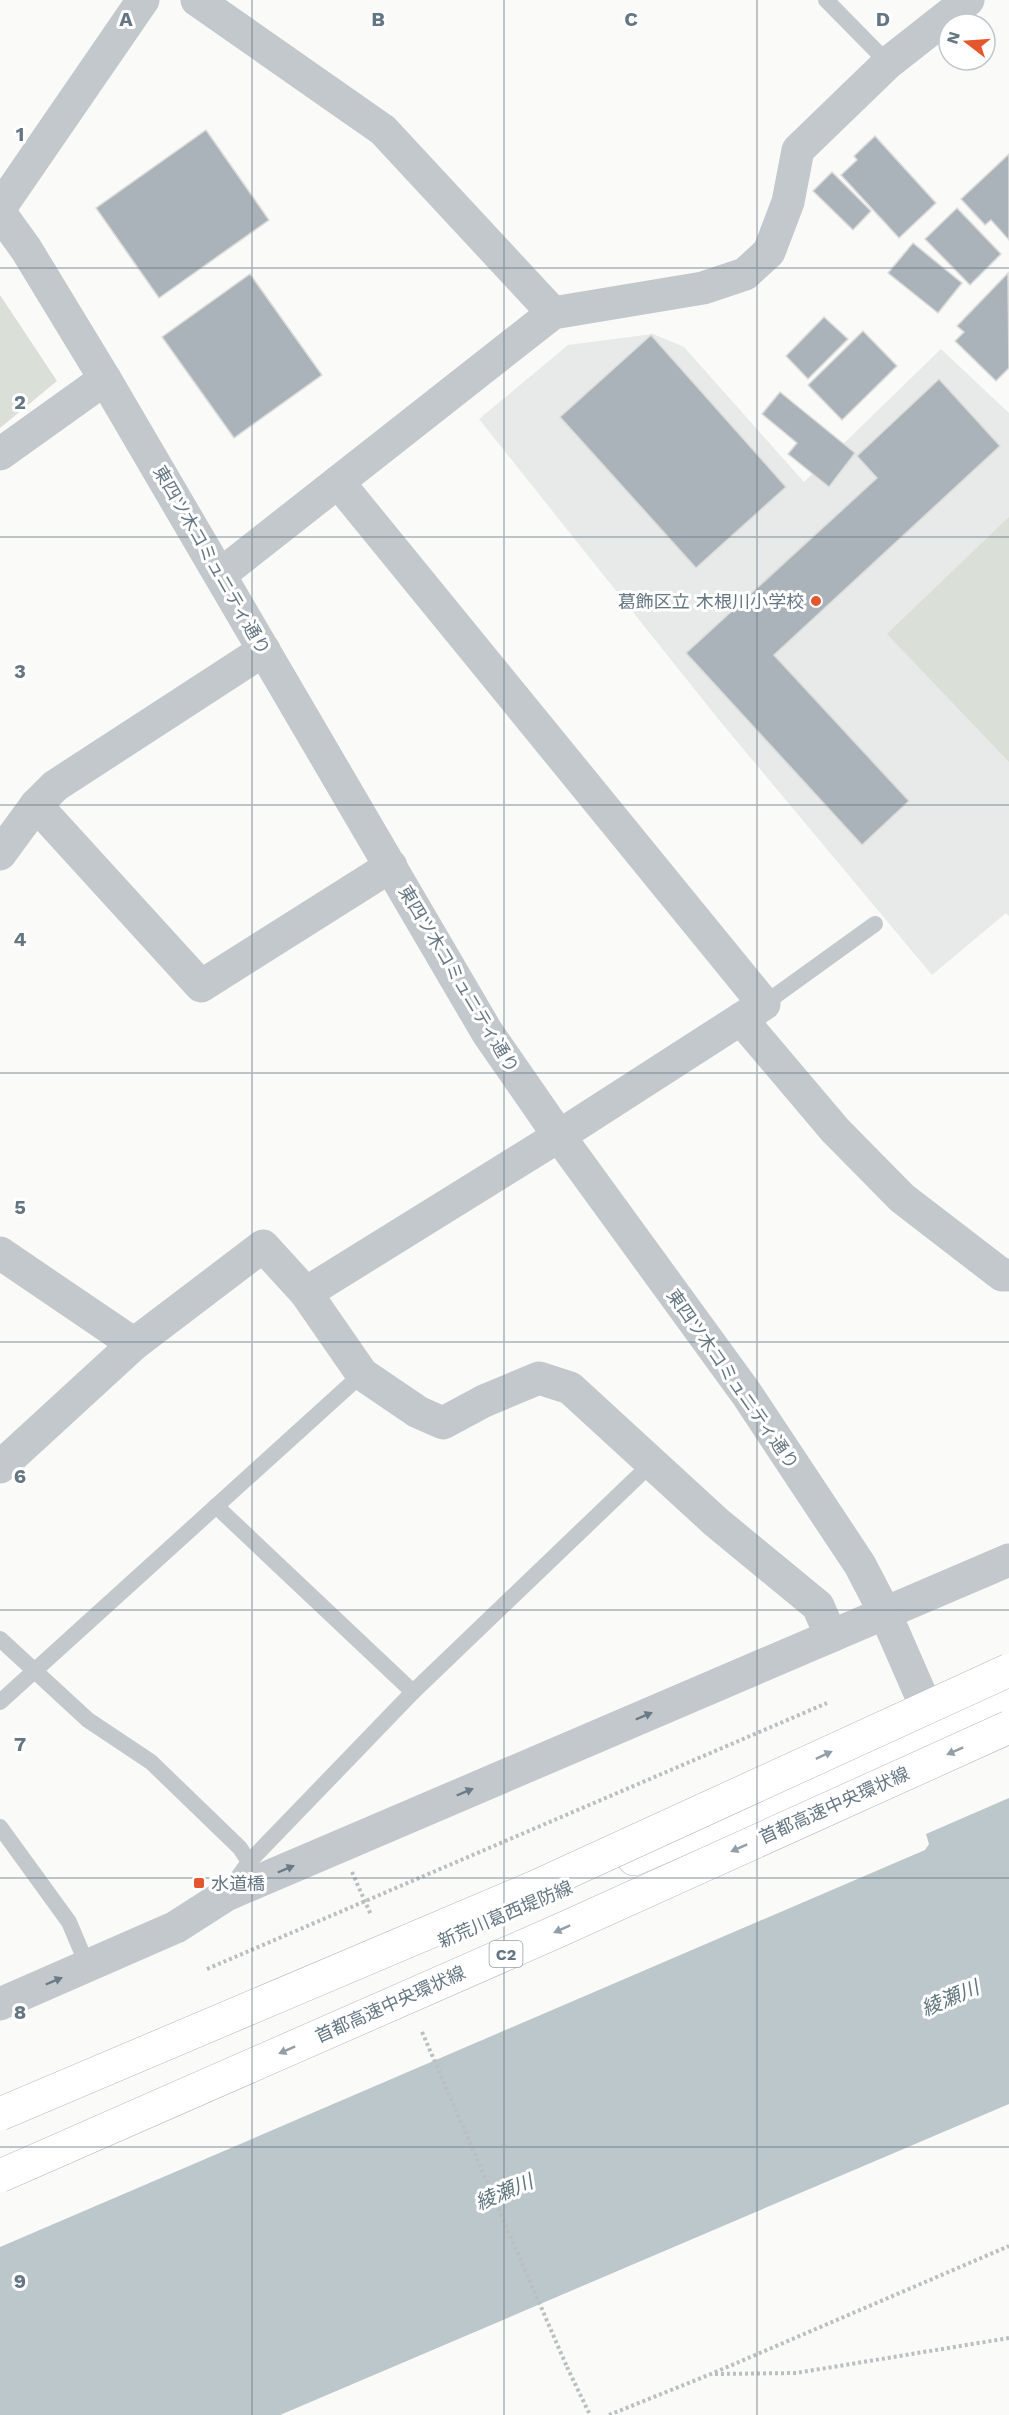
<svg xmlns="http://www.w3.org/2000/svg" width="1009" height="2415" viewBox="0 0 1009 2415" font-family="'Work Sans','Noto Sans JP',sans-serif">
<style>
.built{fill:#e8e9e9}
.green{fill:#dadfd7}
.water{fill:#bbc7cb}
.building{fill:#aab3b9;stroke:#dcdcda;stroke-width:1.5}
.lines{fill:none;stroke-linecap:round;stroke-linejoin:round}
.secondary-casing{stroke:#b3babf;stroke-width:34}
.path{stroke:#bbbfc2;stroke-width:4;stroke-dasharray:3 3;stroke-linecap:butt}
.service{stroke:#c3c8cc;stroke-width:16}
.minor{stroke:#c3c8cc;stroke-width:33}
.tertiary{stroke:#c3c8cc;stroke-width:33}
.secondary{stroke:#fff;stroke-width:33}
.motorway-bridge-casing{stroke:#b4b9bd;stroke-width:34;stroke-linecap:butt}
.path-bridge{stroke:#bbbfc2;stroke-width:4;stroke-dasharray:3 3;stroke-linecap:butt}
.motorway-bridge{stroke:#fff;stroke-width:33}
.oneway{fill:#6a7a87}
.oneway2{fill:#939fa8}
.grid{fill:none;stroke:#657683;stroke-width:1.5;stroke-opacity:0.55}
.poi-dot{fill:#e4572e;stroke:#fff;stroke-width:2}
.labels{text-anchor:middle;dominant-baseline:central;stroke-width:6;stroke-linejoin:round;paint-order:stroke}
.shield{fill:#fff;stroke:#939fa8;stroke-width:1.5}
.shield-label{font-size:16px;font-weight:bold;fill:#657683}
.street-label{font-size:18px;fill:#657683;stroke:#fff}
.poi-label{font-size:18px;fill:#657683;stroke:#fff;text-anchor:end}
.water-label{font-size:20px;font-style:italic;fill:#60757c;stroke:#fff}
.grid-label{font-size:20px;text-anchor:middle;font-weight:bold;fill:#657683;stroke:#fff;stroke-width:6;stroke-linejoin:round;paint-order:stroke}
</style>
<rect width="100%" height="100%" fill="#fafaf8"/>
<polygon class="built" points="653,334 684,347 804,482 941,349 1009,413 1009,916 1006,913 932,975 719,720 479,419 568,345"/>
<g class="green">
<polygon points="0,295 57,381 0,428"/>
<polygon points="1009,517 1009,762 887,634"/>
</g>
<polygon class="water" points="1009,1798 1009,2104 280,2415 0,2415 0,2247 925,1850 929,1844 926,1834"/>
<g class="building">
<polygon points="206,130 269,220 159,298 96,208"/>
<polygon points="875,136 936,203 899,238 841,175 857,160 854,156"/>
<polygon points="1009,154 1009,240 991,220 985,225 961,199"/>
<polygon points="832,172 871,211 853,230 813,191"/>
<polygon points="957,208 1001,254 970,285 925,239"/>
<polygon points="913,243 962,283 938,313 888,273"/>
<polygon points="1008,273 1009,368 996,381 955,341 964,332 957,326"/>
<polygon points="250,274 322,375 234,438 162,337"/>
<polygon points="824,317 848,339 808,379 786,356"/>
<polygon points="863,331 897,366 842,420 808,385"/>
<polygon points="651,335 786,487 696,568 560,417"/>
<polygon points="939,379 1000,446 774,655 909,801 862,845 686,653 877,478 857,456"/>
<polygon points="780,392 855,453 829,487 788,454 797,443 762,414"/>
</g>
<g class="lines">
<defs>
<polyline id="secondary" points="634,1859 1009,1698"/>
</defs>
<use href="#secondary" class="secondary-casing"/>
<g class="path">
<polyline points="207,1969 827,1703"/>
<polyline points="567,2367 590,2415"/>
<polyline points="715,2374 796,2373 1009,2338"/>
<polyline points="609,2415 711,2374 1009,2246"/>
</g>
<g class="service">
<polyline points="826,0 888,63"/>
<polyline points="764,1004 875,924"/>
<polyline points="216,1506 413,1692"/>
<polyline points="0,1639 88,1720 151,1762 240,1848 249,1862"/>
<polyline points="0,1702 362,1374"/>
<polyline points="0,1827 69,1922 88,1967"/>
<polyline points="231,1887 249,1862 413,1692 653,1462"/>
</g>
<g class="minor">
<polyline points="197,0 383,130 553,313"/>
<polyline points="0,208 143,0"/>
<polyline points="0,454 105,379"/>
<polyline points="221,574 553,313 703,288 745,274 769,252 788,202 798,150 888,63 968,0"/>
<polyline points="36,805 201,986 391,866"/>
<polyline points="0,854 36,805 55,786 264,650"/>
<polyline points="741,1019 835,1130 902,1198 1002,1275 1009,1275"/>
<polyline points="0,1253 134,1344"/>
<polyline points="306,1293 559,1136 764,1004 338,482"/>
<polyline points="0,1467 134,1344 263,1246 306,1293 362,1374 418,1412 443,1423 484,1401 539,1378 570,1388 716,1522 818,1606 831,1636"/>
<polyline points="0,2004 176,1927 226,1895 1009,1560"/>
</g>
<polyline class="tertiary" points="0,213 26,249 105,379 487,1032 559,1136 746,1393 860,1565 885,1613 936,1730"/>
<use href="#secondary" class="secondary"/>
<defs>
<g id="motorway-bridge">
<polyline points="0,2114 533,1888 1009,1670"/>
<polyline points="0,2176 558,1931 1009,1727"/>
</g>
</defs>
<use href="#motorway-bridge" class="motorway-bridge-casing"/>
<g class="path-bridge">
<polyline points="352,1872 371,1915"/>
<polyline points="422,2032 567,2367"/>
</g>
<use href="#motorway-bridge" class="motorway-bridge"/>
</g>
<defs><path id="oneway-solid" d="M-6-.8H1V-3.2L6.5 0L1 3.2V.8H-6Z" transform="scale(1.5)"/></defs>
<g class="oneway">
<use href="#oneway-solid" transform="translate(644 1716) rotate(-23)"/>
<use href="#oneway-solid" transform="translate(465 1792) rotate(-23)"/>
<use href="#oneway-solid" transform="translate(286 1869) rotate(-23)"/>
<use href="#oneway-solid" transform="translate(54 1981) rotate(-23)"/>
</g>
<g class="oneway2">
<use href="#oneway-solid" transform="translate(955 1751) rotate(156)"/>
<use href="#oneway-solid" transform="translate(824 1755) rotate(-25)"/>
<use href="#oneway-solid" transform="translate(739 1848) rotate(156)"/>
<use href="#oneway-solid" transform="translate(562 1929) rotate(156)"/>
<use href="#oneway-solid" transform="translate(287 2050) rotate(156)"/>
</g>
<path class="grid" d="M252 0V2415M504 0V2415M757 0V2415M0 268H1009M0 537H1009M0 805H1009M0 1073H1009M0 1342H1009M0 1610H1009M0 1878H1009M0 2147H1009"/>
<g class="poi-dot">
<circle cx="816" cy="601" r="6"/>
<rect x="193" y="1877" width="12" height="12" rx="3"/>
</g>
<g class="labels">
<rect class="shield" x="489.5" y="1941" width="33" height="26" rx="4.5"/>
<g class="shield-label">
<text x="506" y="1954">C2</text>
</g>
<g class="street-label">
<text transform="translate(212 560) rotate(60)">東四ツ木コミュニティ通り</text>
<text transform="translate(459 979) rotate(59)">東四ツ木コミュニティ通り</text>
<text transform="translate(733 1379) rotate(55)">東四ツ木コミュニティ通り</text>
<text transform="translate(834 1805) rotate(-24)">首都高速中央環状線</text>
<text transform="translate(505 1914) rotate(-23)">新荒川葛西堤防線</text>
<text transform="translate(390 2004) rotate(-24)">首都高速中央環状線</text>
</g>
<g class="poi-label">
<text x="804" y="601">葛飾区立 木根川小学校</text>
<text x="211" y="1883" text-anchor="start">水道橋</text>
</g>
<g class="water-label">
<text transform="translate(950 1998) rotate(-23)">綾瀬川</text>
<text transform="translate(504 2192) rotate(-23)">綾瀬川</text>
</g>
</g>
<g class="grid-label">
<text x="126" y="26">A</text>
<text x="378" y="26">B</text>
<text x="631" y="26">C</text>
<text x="883" y="26">D</text>
<text x="20" y="141">1</text>
<text x="20" y="409">2</text>
<text x="20" y="678">3</text>
<text x="20" y="946">4</text>
<text x="20" y="1214">5</text>
<text x="20" y="1483">6</text>
<text x="20" y="1751">7</text>
<text x="20" y="2019">8</text>
<text x="20" y="2288">9</text>
</g>
<g transform="translate(967 42) rotate(287)"><circle r="28" fill="#ffffff" stroke="#c1c8cd" stroke-width="1.5"/>
<path d="M0-4.5L10 22L0 15L-10 22Z" fill="#e4572e"/>
<text y="-9" font-size="16" font-weight="bold" text-anchor="middle" fill="#657683">N</text>
</g>
</svg>
